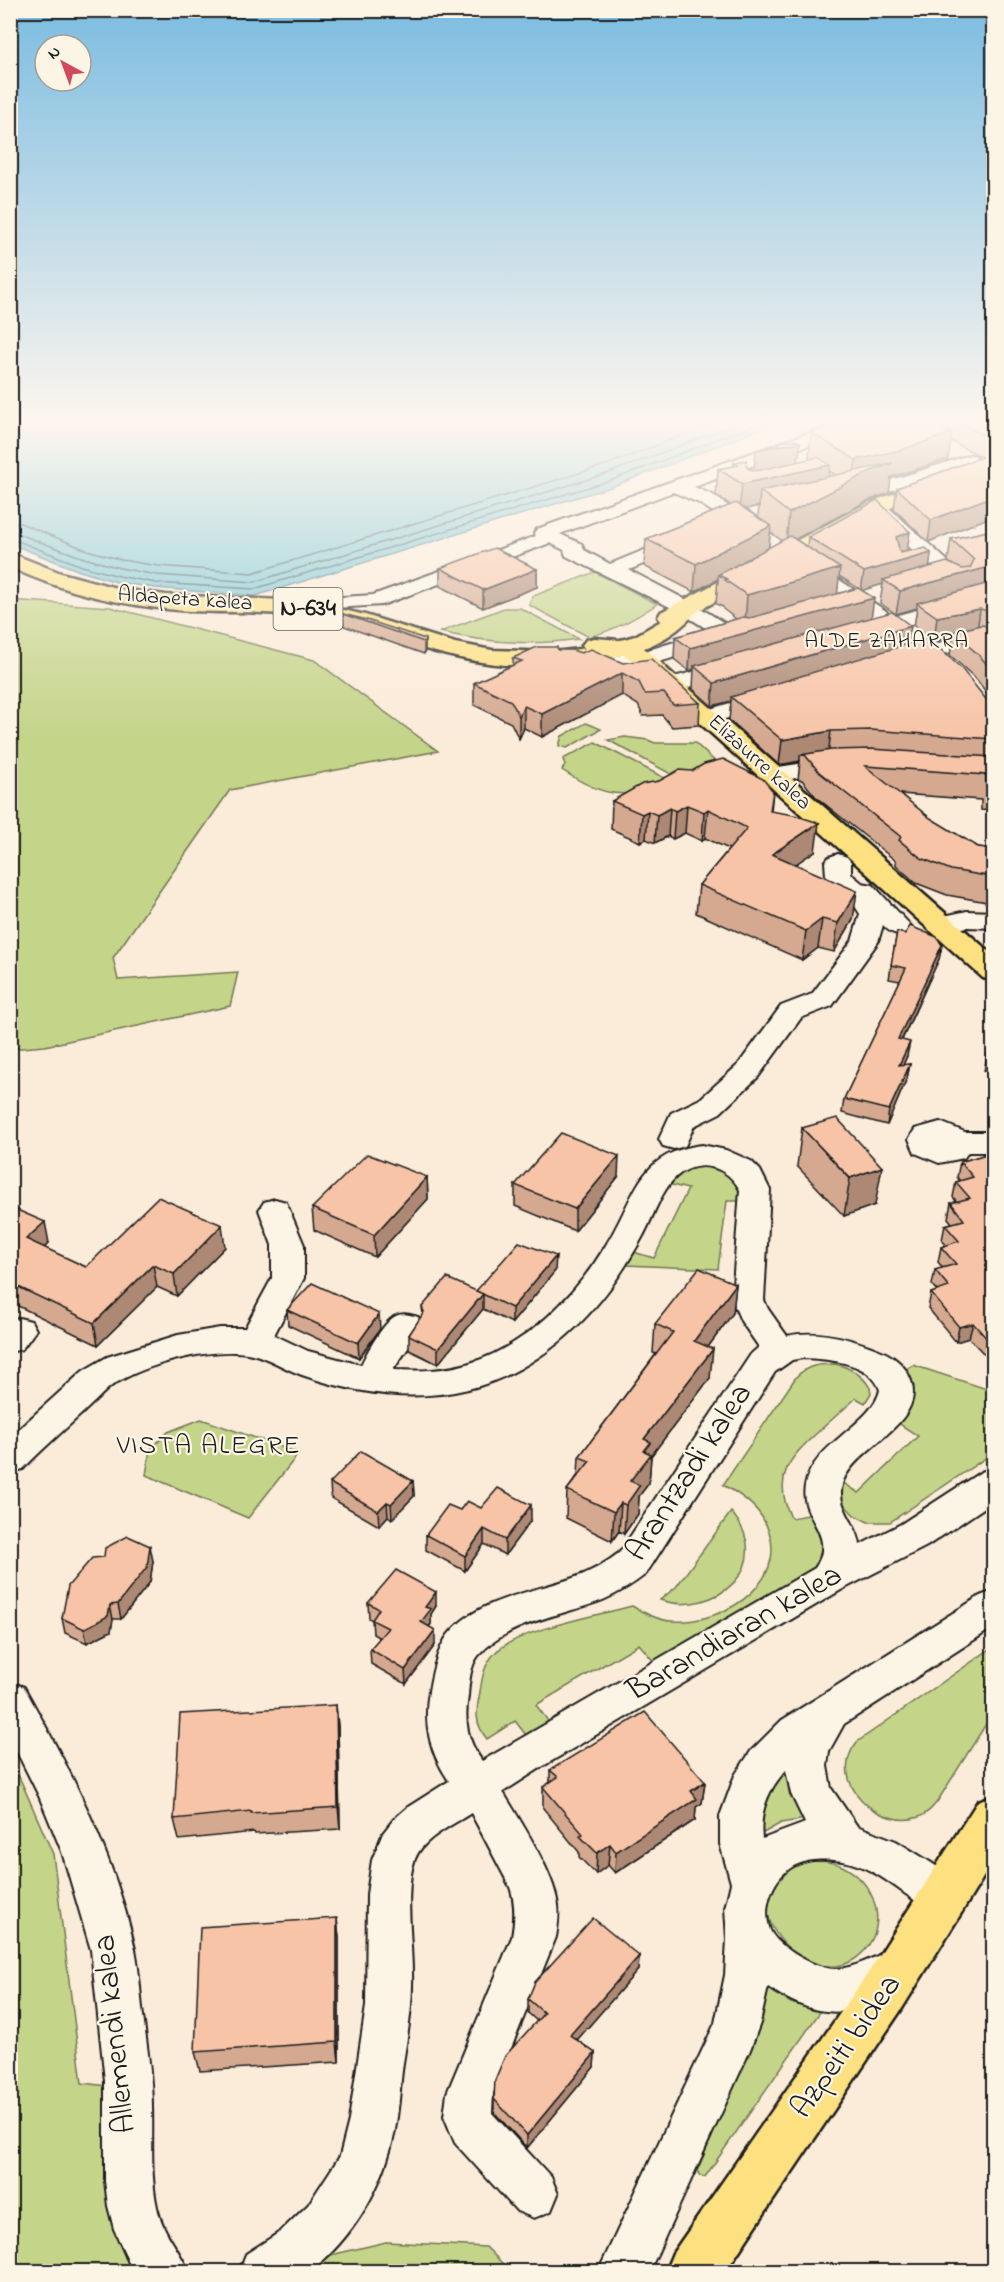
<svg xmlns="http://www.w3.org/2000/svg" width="1004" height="2282" viewBox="0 0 1004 2282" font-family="'Indie Flower',sans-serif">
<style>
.green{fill:#c4d489;stroke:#707852;stroke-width:1.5}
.water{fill:#79c7d7;stroke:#54838c;stroke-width:1.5}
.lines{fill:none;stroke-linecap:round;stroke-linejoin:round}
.shore{stroke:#416067;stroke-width:1.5}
.minor-casing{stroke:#1c1c1c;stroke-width:4}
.major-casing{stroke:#1c1c1c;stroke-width:5}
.highway-casing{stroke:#1c1c1c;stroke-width:5}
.minor{fill:#fcf5e5;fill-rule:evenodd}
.major{fill:#fde080;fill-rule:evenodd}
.highway{fill:#fde080;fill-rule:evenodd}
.wall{fill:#d4a990;stroke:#1c1c1c;stroke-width:1.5;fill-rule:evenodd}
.shaded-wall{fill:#ad8975;stroke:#1c1c1c;stroke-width:1.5}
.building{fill:#f7c4a7;stroke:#1c1c1c;stroke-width:1.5}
.labels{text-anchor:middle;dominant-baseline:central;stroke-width:4.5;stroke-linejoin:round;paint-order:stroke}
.far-street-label{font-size:22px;fill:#1c1c1c;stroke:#fcf5e5}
.far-neighbourhood-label{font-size:22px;letter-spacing:1.5px;fill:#1c1c1c;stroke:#fcf5e5}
.shield{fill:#fcf5e5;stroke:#5f5d58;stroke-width:1.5}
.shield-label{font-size:24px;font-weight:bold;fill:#1c1c1c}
.neighbourhood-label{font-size:27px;letter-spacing:1.5px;fill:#1c1c1c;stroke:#fcf5e5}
.near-street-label{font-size:32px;fill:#1c1c1c;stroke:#fcf5e5}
</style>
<rect width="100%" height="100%" fill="#fbebd9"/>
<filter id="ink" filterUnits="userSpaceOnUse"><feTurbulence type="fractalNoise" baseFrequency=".0167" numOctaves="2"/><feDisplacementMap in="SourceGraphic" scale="12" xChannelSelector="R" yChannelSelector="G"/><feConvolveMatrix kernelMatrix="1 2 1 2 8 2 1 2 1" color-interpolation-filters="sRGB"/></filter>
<g filter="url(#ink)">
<g class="green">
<path d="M595 572 657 604C635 619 615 630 589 637L529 605 533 596Z"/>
<polygon points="10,600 110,607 314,660 438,751 230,790 113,958 118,980 238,972 230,1006 45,1046 11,1049"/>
<path d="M504 608H520L579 639C532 646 487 643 440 632Z"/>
<polygon points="586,723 601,729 567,748 559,746 562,736"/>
<polygon points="625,737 648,740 655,743 695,743 722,768 682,780 608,740"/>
<path d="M595 742 678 785C625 796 610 802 562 770L565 765 563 759Z"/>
<path d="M712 1165 734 1175 746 1201H727L718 1269 626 1265 633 1252 654 1258 688 1189 668 1184C678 1167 694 1167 712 1165Z"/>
<path d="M835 1364C849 1367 863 1375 870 1388L871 1393 865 1403 856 1398C843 1410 830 1421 817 1433 787 1460 773 1478 791 1518L814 1514 825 1532 823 1564 656 1664 639 1644 536 1705 552 1726 530 1740 515 1721 487 1739C474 1723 476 1711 480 1692 482 1678 484 1665 494 1654 515 1630 599 1615 632 1606 644 1613 657 1620 671 1621 725 1626 799 1577 762 1517 753 1503 738 1493 723 1485L796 1377C807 1365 820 1364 835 1364Z"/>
<path d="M913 1365 993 1391V1453L890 1522H868L854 1515 842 1502 839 1495 842 1482 859 1493 918 1436 898 1423C914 1407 919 1389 906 1369Z"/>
<polygon points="201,1419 299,1453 248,1518 146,1475 150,1450 168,1432"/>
<path d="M731 1512C778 1565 715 1618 660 1600L676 1587Z"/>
<path d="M993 1647V1713L937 1802C932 1808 927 1814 919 1817 880 1831 825 1782 857 1742Z"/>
<polygon points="10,1756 53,1854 82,2083 116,2087 138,2271 11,2271"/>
<polygon points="787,1767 791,1793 806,1819 781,1823 756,1837 760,1805"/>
<path d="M806 1861C818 1861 831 1861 842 1866 874 1881 889 1922 865 1950 814 2008 711 1894 806 1861Z"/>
<polygon points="764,1986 791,2003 820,2012 705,2177 700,2176 697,2171 749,2049"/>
<polygon points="386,2242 486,2247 510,2271 305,2272 331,2255"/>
</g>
<polygon class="water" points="10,420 784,420 614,486 255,596 155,588 117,582 80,571 11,544"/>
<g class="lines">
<g class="shore">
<polyline points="10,522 20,523 87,550 122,560 158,566 252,573 606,465 722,420"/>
<polyline points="10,531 84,558 120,568 157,575 254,582 609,473 747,420"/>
<polyline points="10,538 82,566 119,576 156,583 254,589 612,480 767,420"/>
</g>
<defs>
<g id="minor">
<path d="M845 420H870L867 424 694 487 713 495 746 519 743 523 629 570 694 604 734 629 738 633 734 637 723 638 720 641C692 650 643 673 614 666L611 661 614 656 642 652 710 631 680 612 566 556 564 550 550 543 382 605 334 608 327 606 324 602 327 598 373 595 536 536 534 533 537 529ZM673 492 699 503 722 518 610 564 584 550 582 544 560 534Z"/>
<polygon points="970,455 976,456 979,460 976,464 910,486 849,500 842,498 840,494 842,490 898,478"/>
<polygon points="880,504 887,506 974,585 977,589 974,593 960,593 873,514 871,510 873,506"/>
<polygon points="804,559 811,561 886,611 889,615 887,618 994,589 994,601 863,637 856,635 852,631 856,627 877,621 797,569 794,565 797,561"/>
<polygon points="977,634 994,638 994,650 977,646 899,665 891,664 888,659 891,654"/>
<polygon points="734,661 742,663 745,668 742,673 682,689 674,687 671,682 674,677"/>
<polygon points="767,692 775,694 778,699 775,704 718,721 710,719 707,714 710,709"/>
<polygon points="837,758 845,760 849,765 845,770 772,782 764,780 760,775 764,770 772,768"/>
<path d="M838 854 847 857 851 862V874L862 883 873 885 912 927 908 933C897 935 891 934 883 925L878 942 832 1006 801 1018 758 1077 720 1113 694 1126 685 1146 674 1149 663 1146 659 1139 671 1113 700 1099 738 1065 781 1006 812 994 852 941 860 914 851 900 826 876 825 862 829 857Z"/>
<polygon points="967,911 994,912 994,928 967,927 939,933 930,931 926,925 930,919"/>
<polygon points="940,1122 965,1132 994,1132 994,1152 968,1152 964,1158 939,1163 915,1153 909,1139 915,1129"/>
<path d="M702 1145 726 1150 751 1161 760 1170 770 1190 764 1300 768 1309 787 1336C817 1329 849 1338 877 1349 890 1354 902 1362 908 1374 934 1422 851 1447 842 1485 836 1508 858 1524 860 1545L901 1524 981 1472 994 1468V1501L927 1546 841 1590 545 1765 503 1792C520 1820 552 1870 557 1900 560 1912 558 1925 556 1937L493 2093 492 2113 551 2177 558 2194 551 2211 534 2218 517 2211 455 2143 444 2116 447 2093 512 1937C515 1920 516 1904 510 1887L471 1813C453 1825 423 1838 415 1859 404 1886 412 1942 412 1972 413 2003 408 2033 403 2063 400 2085 399 2108 395 2130 385 2184 353 2239 309 2272H239L246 2254 280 2232 308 2205 340 2156 349 2120 366 2006 367 1894 372 1860 383 1833 394 1819 408 1807 449 1781C430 1753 423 1725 429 1691 432 1673 437 1650 448 1635 477 1598 535 1592 576 1577 593 1571 606 1563 620 1552L751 1354 759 1347 741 1321 732 1300 740 1190C727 1165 697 1158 676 1177 660 1192 653 1218 643 1236 613 1291 576 1337 521 1368 453 1407 374 1400 302 1375 285 1369 269 1358 252 1354 214 1346 149 1363 116 1383 107 1388 100 1397 92 1404 69 1426 45 1446 23 1469L10 1473V1437L83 1371 107 1357 178 1335 220 1328H245L272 1278V1245L259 1210 264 1202 275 1199 286 1202 304 1245V1278L274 1335 308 1351 361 1365C367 1352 382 1325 394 1317 402 1312 410 1315 418 1317L423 1326 393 1370C419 1371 446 1371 470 1363 528 1345 576 1295 606 1245 636 1197 637 1153 702 1145ZM803 1358C828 1359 871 1362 880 1390 872 1425 813 1443 805 1486 799 1519 838 1534 815 1568L482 1761C467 1740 464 1722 468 1696 469 1683 470 1666 478 1656 508 1621 562 1616 603 1600 619 1593 632 1585 646 1574L775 1372 792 1360Z"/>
<polygon points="19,1318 31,1321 36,1330 22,1349 10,1352 10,1320"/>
<path d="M994 1591V1627L844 1724 829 1751 827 1766 831 1788 857 1826 896 1841 930 1862 962 1884 969 1898 962 1912 947 1919C911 1904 882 1868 843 1861 829 1859 811 1858 798 1864 774 1874 761 1906 770 1930 777 1947 816 1969 835 1969 857 1968 875 1956 895 1948L911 1955 917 1970 911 1985C855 2016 824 2024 768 1987L760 2023 750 2050 649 2272H598L715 2023 725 1975 727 1939 725 1908 731 1883 720 1844V1816L735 1775 751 1751 782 1720 980 1596ZM786 1770 791 1794 805 1823 762 1839C759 1811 768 1790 786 1770Z"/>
<path d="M10 1682 24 1687C70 1769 115 1856 135 1949 139 1969 140 1989 142 2008 146 2041 152 2074 152 2107 153 2140 150 2175 157 2207 162 2232 179 2249 189 2272H133L114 2229 108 2206 105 2181V2081L91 1950 62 1852 39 1796 10 1738Z"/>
</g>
<g id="major">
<path d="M594 638C633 641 641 640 668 670L994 956V981L983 978 652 680 637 663 624 655 586 650 582 645 586 640Z"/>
<polygon points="994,1795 994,1860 903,2007 725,2272 665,2272 673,2253 868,1973 978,1801"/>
</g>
<path id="highway" d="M994 457V470L882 511 696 612C670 641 646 649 610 658 547 673 483 667 422 648 385 637 351 622 313 617 272 611 231 613 190 611 128 607 67 594 10 567V553L61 573 120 589 166 595 282 600 327 606 365 615 455 643 492 650 554 652 596 647 635 636 661 621 658 617 661 612 868 503Z"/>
</defs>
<use href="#minor" class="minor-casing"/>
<use href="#major" class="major-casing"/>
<use href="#highway" class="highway-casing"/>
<use href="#minor" class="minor"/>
<use href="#major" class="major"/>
<use href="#highway" class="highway"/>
</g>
<g class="wall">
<path d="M849 420H991L993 421V516L928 542 894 509 897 488 982 457 951 441 948 459 891 477 889 493 867 501 795 539 807 547 808 537 907 550 900 553H931L929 567 951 564 948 561 951 539 993 530V701L976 679 950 655 953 637 934 641 914 626 917 608 896 614 880 603 883 584 862 590 871 617 989 703 993 704V811L981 810V800L900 794 930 818 978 847 993 849V903L947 895 916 883 896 865V861L816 797 802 780H798L800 761 779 765 729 720 731 701 712 706 693 689 694 669 689 671 674 659 675 637 736 619 723 609V607L716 604 718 579 694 592 644 566 646 539 731 505 716 495 718 469 734 466V462L754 470 778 444V442H800L798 462 810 459H809L811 433ZM829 471 836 475 829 477ZM759 506 758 517 746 509ZM770 532 782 541 769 548ZM839 576 858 588 837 594Z"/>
<polygon points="440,568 537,569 537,587 483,608 440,586"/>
<polygon points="343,614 425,639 425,651 424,654 344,626"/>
<polygon points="558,650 572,650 700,703 699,725 672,727 662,715 643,716 638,705 622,695 542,737 524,728 519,739 511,723 474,705 474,683 513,665 513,658"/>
<polygon points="659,781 773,791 771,811 815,851 795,864 853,920 834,952 818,948 802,960 696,913 699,885 729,849 705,838 702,841 685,833 673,839 668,836 655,843 646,839 640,842 611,829 612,801"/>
<polygon points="897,932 942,945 939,959 902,1040 907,1056 903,1065 910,1064 907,1078 887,1125 842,1113 844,1099 900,981 889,979"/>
<polygon points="993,1050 993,1081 984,1071 988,1051"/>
<polygon points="802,1128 875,1205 844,1216 797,1166"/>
<polygon points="993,1152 993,1353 986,1356 969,1338 956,1342 928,1308 931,1293 937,1291 932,1285 935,1270 943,1268 938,1262 941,1247 946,1245 942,1240 945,1225 952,1223 948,1218 951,1203 957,1202 953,1197 956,1182 960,1181 957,1177 960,1162"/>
<polygon points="427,1177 428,1199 375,1257 314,1230 312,1208"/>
<polygon points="618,1177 575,1231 515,1206 515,1185"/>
<polygon points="10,1207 49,1243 44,1248 86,1267 225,1247 177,1296 157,1287 98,1345 10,1302"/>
<polygon points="555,1271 512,1323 483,1309 438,1364 409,1350 409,1335 423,1315 422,1307 476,1291"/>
<polygon points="736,1284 733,1313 708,1347 710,1378 651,1456 649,1483 639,1496 638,1514 624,1534 619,1531 612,1541 566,1518 567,1490 578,1475 579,1457 656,1354 653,1353 655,1324"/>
<polygon points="287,1310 380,1329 359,1358 288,1325"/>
<polygon points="413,1481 414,1496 392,1519 388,1516 379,1526 331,1498 330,1483"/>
<polygon points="481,1508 531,1520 505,1555 484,1544 465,1571 426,1550 426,1535 460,1510"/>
<polygon points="153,1561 150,1582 121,1619 113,1619 111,1631 87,1643 65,1633 62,1618"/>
<polygon points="368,1603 436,1606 431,1614 431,1624 429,1627 435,1645 406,1684 371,1664 370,1649 380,1638 373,1634 372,1620 369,1618"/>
<polygon points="336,1705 338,1727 340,1829 255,1834 254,1832 179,1840 174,1819"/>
<polygon points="550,1770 705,1782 702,1803 696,1807 695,1820 615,1873 608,1865 596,1874 579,1857 579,1852 543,1808 543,1787 550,1783"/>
<polygon points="337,1918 339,1938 339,2062 200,2071 195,2052"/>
<polygon points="639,1956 638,1970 577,2040 595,2053 594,2067 527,2148 494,2112 494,2099 537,2021 528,2013 528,1999"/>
</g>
<g class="shaded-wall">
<polygon points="952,433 948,459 891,477 889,493 867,501 786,544 789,513 853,480 856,460"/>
<polygon points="993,435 993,453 985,458 988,437"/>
<polygon points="800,442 797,472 753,480 756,450"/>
<polygon points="830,465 827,491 760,491 759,506 739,511 742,484"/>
<polygon points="993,496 993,516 928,542 931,520"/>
<polygon points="771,526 768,553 718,575 718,579 694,592 696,564"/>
<polygon points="910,532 907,550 893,555 896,537"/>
<polygon points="931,553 929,571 883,580 883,584 861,591 864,572"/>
<polygon points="993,566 993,588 917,603 917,608 896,614 900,591"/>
<polygon points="840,568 837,597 745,624 747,595"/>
<polygon points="537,569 537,587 483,608 483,590"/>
<polygon points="874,598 871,620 694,666 694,669 689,671 690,648"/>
<polygon points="980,609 977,632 953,632 953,637 934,641 937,617"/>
<polygon points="911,626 908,648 731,697 731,701 712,706 714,683"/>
<polygon points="425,639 425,651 424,654 424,642"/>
<polygon points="622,673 622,695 542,737 542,714"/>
<polygon points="524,706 524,728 519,739 519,716"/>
<polygon points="831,731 828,756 800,755 800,761 779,765 782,740"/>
<polygon points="687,805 685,833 673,839 675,811"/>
<polygon points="670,808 668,836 655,843 657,815"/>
<polygon points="708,809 705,838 702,841 704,812"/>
<polygon points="648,811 646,839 640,842 642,814"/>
<polygon points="819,823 815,851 769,882 772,854"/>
<polygon points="857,891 853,920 834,952 838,923"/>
<polygon points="822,919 818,948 802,960 806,931"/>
<polygon points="942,945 939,959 895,1054 898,1039"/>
<polygon points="910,1042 907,1056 896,1080 899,1065"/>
<polygon points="910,1064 907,1078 887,1125 889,1110"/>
<polygon points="619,1156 618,1177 575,1231 575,1209"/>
<polygon points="882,1167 875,1205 844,1216 850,1178"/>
<polygon points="427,1177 428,1199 375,1257 374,1235"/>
<polygon points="45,1222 49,1243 30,1261 26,1239"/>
<polygon points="222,1225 225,1247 177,1296 174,1274"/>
<polygon points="556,1256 555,1271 512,1323 512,1308"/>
<polygon points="153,1265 157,1287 98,1345 94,1323"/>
<polygon points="736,1284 733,1313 691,1370 694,1341"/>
<polygon points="483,1294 483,1309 438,1364 438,1349"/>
<polygon points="379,1314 380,1329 359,1358 358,1343"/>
<polygon points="973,1323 969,1338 956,1342 959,1327"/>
<polygon points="993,1340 993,1353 986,1356 989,1341"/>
<polygon points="713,1349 710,1378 651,1456 649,1483 639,1496 638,1514 624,1534 626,1505 630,1481 644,1439"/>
<polygon points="413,1481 414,1496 392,1519 391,1504"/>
<polygon points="387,1502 388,1516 379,1526 378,1511"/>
<polygon points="621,1503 619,1531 612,1541 614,1512"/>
<polygon points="531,1505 531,1520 505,1555 505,1540"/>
<polygon points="484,1529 484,1544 465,1571 465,1556"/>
<polygon points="150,1546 153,1561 150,1582 121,1619 118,1604"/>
<polygon points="436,1592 436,1606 431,1614 431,1624 421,1637 421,1622 425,1607"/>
<polygon points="110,1605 113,1619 111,1631 87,1643 84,1629"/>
<polygon points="435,1630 435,1645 406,1684 405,1670"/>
<polygon points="336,1705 338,1727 340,1829 338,1807"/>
<polygon points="705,1782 702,1803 696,1807 695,1820 615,1873 616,1852 691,1791"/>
<polygon points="610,1844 608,1865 596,1874 597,1853"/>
<polygon points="337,1918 339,1938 339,2062 337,2042"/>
<polygon points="639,1956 638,1970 570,2048 570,2035"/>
<polygon points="595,2053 594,2067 527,2148 527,2135"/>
</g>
<g class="building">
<polygon points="849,420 924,420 952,433 901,450 856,460 811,433"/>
<polygon points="952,420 991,420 993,421 993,435 988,437"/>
<polygon points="795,440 800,442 756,450 780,444 778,442"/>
<polygon points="993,453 993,496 931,520 897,488"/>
<polygon points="818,457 830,465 742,484 718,469 738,465 734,462 746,460 747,468 756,471"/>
<polygon points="893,463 871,471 789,513 760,491"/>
<polygon points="877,500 910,532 896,537 900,553 926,548 931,553 864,572 808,537"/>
<polygon points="736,503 771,526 696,564 646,539"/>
<polygon points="993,530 993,566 900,591 883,580 947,562 962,569 970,568 974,560 951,539"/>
<polygon points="790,536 840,568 747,595 725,580 727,579 718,575"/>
<polygon points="494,548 537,569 483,590 440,568"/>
<polygon points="993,582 993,612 980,609 937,617 917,603"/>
<polygon points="858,588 874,598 690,648 675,637 743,617 750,618"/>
<polygon points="892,612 911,626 714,683 694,666"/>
<polygon points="343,614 367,620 425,639 424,642"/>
<polygon points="981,625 993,627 993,672 980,656 953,632"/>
<polygon points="928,638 961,668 989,703 993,704 993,739 871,730 831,731 782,740 731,697"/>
<polygon points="537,647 557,647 558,650 572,650 581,653 591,649 623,663 651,659 700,703 673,705 664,693 645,694 639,682 622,673 542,714 524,706 519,716 511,701 474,683 522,661 513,658"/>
<polygon points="871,749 993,757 993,786 986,785 986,775 865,766 930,818 978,847 993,849 993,877 951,870 921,858 899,840 901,837 819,772 805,755 800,755 831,750"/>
<polygon points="723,759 763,779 773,791 770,811 794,815 819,823 772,854 857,891 838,923 822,919 806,931 699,885 747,828 708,809 704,812 687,805 675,811 670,808 657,815 648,811 642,814 612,801 642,784 659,781 679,770 692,771 704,764"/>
<polygon points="910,926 937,937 942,945 898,1039 910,1042 899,1065 910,1064 889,1110 844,1099 906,968 891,965 897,932 905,934"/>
<polygon points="993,1050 993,1056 988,1051"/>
<polygon points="837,1118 882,1167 850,1178 802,1128"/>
<polygon points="561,1133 619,1156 575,1209 515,1185"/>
<polygon points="993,1152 993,1340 989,1341 973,1323 959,1327 931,1293 949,1287 935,1270 956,1264 941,1247 959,1241 945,1225 964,1220 951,1203 970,1198 956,1182 973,1177 960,1162"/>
<polygon points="367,1154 427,1177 374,1235 312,1208"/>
<polygon points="158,1197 222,1225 174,1274 153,1265 94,1323 10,1283 10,1207 45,1222 26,1239 86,1267"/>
<polygon points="519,1242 556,1256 512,1308 476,1291"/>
<polygon points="699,1268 736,1284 694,1341 713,1349 644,1439 651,1442 644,1451 651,1454 630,1481 640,1485 626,1505 621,1503 614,1512 567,1490 590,1461 579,1457 673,1332 655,1324"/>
<polygon points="447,1278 483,1294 438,1349 409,1335 424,1312 422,1307"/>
<polygon points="312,1283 379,1314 358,1343 287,1310"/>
<polygon points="361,1451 413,1481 391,1504 387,1502 378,1511 330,1483"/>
<polygon points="498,1488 531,1505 505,1540 484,1529 465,1556 426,1535 448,1505 460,1510 467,1501 481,1508"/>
<polygon points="128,1536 150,1546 147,1567 118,1604 110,1605 108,1616 84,1629 62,1618 68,1586 92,1558 104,1557 105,1548"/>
<polygon points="396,1570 436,1592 425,1607 431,1609 421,1622 435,1630 405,1670 370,1649 388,1628 372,1620 379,1609 368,1603"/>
<polygon points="336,1705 338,1807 251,1813 251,1811 174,1819 180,1714"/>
<polygon points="645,1712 705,1782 691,1791 697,1799 616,1852 610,1844 597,1853 580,1836 583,1834 543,1787 558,1777 550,1770"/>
<polygon points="337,1918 337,2042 195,2052 200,1927"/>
<polygon points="593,1918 639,1956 570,2035 595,2053 527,2135 494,2099 495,2080 505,2056 544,2013 528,1999 535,1982"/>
</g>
</g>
<linearGradient id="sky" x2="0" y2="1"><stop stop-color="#7bbce1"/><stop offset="0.57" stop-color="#fdf6ee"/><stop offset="1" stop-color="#fdf6ee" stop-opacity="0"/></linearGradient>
<rect width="1004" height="739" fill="url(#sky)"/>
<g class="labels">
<g class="far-street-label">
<text transform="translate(185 600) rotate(4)">Aldapeta kalea</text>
<text transform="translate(759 763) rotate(42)">Elizaurre kalea</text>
</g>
<g class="far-neighbourhood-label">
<text x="887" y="642">ALDE ZAHARRA</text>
</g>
<rect class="shield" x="273.5" y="588" width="69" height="42" rx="4.5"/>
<g class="shield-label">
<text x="308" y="609">N-634</text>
</g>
<g class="neighbourhood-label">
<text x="209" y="1446">VISTA ALEGRE</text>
</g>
<g class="near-street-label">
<text transform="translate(690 1473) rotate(-57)">Arantzadi kalea</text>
<text transform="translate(735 1634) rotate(-30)">Barandiaran kalea</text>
<text transform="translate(116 2034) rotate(-96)">Allemendi kalea</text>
<text transform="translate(847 2047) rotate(-55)">Azpeiti bidea</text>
</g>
</g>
<rect width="1004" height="2282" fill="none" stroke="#fcf5e5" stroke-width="36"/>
<rect x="18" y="18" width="968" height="2246" fill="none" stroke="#1c1c1c" stroke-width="2" filter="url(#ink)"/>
<g transform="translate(63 63) rotate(319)"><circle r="28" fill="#fcf5e5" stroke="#a29e95" stroke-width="1.5"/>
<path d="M0-4.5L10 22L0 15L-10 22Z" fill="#d1495b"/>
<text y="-9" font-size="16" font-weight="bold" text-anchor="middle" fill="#1c1c1c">N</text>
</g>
</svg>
